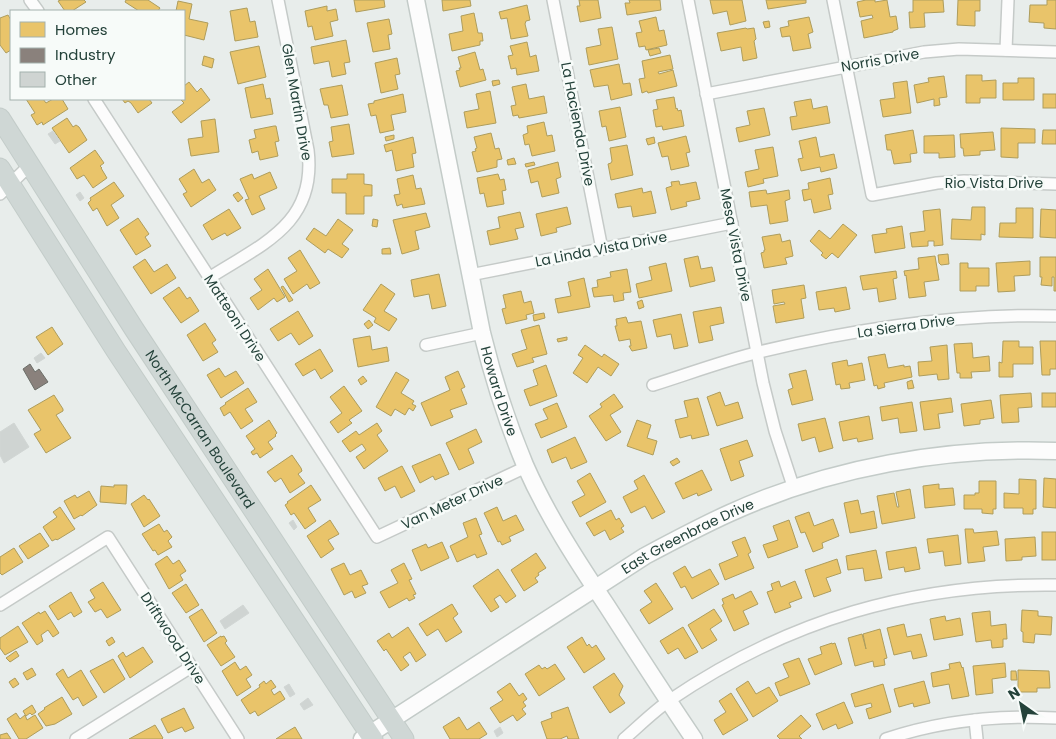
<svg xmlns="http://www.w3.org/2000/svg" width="1056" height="739" viewBox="0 0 1056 739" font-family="Poppins,sans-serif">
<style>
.homes{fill:#e9c46a;stroke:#ae9d5c}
.industry{fill:#8a817c;stroke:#6b6e68}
.building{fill:#cfd4d2;stroke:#d1d6d4}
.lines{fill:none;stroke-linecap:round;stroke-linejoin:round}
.street-casing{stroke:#c5cac8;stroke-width:14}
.secondary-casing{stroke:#c3cbc8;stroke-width:19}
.primary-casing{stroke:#c3ccc9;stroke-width:21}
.street{stroke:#fcfcfc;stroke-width:11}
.secondary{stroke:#fcfcfc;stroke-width:16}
.primary{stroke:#cfd7d5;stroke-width:19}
.labels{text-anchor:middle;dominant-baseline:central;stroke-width:5;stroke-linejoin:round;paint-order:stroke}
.street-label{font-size:14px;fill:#24423a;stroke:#f7fbf9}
</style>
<rect width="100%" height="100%" fill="#e8edeb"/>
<g class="homes">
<polygon points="61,0 84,0 86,2 72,11 65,11 58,1"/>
<polygon points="126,0 148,0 160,8 158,11 139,11 125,2"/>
<polygon points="354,0 384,0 385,7 356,12"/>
<polygon points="442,0 470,0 471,6 443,11"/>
<polygon points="579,0 598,0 601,18 580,22 577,6 580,6"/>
<polygon points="629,0 660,0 661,10 627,15 625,3 630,3"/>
<polygon points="710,0 742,0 746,21 730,25 727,11 713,14"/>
<polygon points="766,0 806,0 806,3 768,9"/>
<polygon points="866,0 875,0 875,2 887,0 890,17 896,16 898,29 893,31 893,32 864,38 861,21 873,18 872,15 860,17 857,2"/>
<polygon points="913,0 943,0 944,12 924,13 925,27 910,28 909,12 913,12"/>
<polygon points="958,0 980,0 980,11 975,11 975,26 957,25"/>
<polygon points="1047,0 1056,0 1056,29 1044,28 1044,23 1029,22 1030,5 1047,5"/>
<polygon points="178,1 192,4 189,19 208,23 204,40 184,35 184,11 176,11"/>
<polygon points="527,5 530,20 526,21 525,24 528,36 511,39 507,18 501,19 499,12"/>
<polygon points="327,6 327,11 336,9 338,20 330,22 333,36 315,40 312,26 308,27 305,11"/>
<polygon points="247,8 250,22 255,21 258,37 235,41 230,11"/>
<polygon points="474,13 478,33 482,33 483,41 480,41 480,45 452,51 449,34 463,31 461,16"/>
<polygon points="8,15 11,20 11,50 6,53 0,45 0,18"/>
<polygon points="656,17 659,31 664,30 667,45 646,50 645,46 639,47 636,33 642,32 639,21"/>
<polygon points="809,17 813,32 808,34 811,48 793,51 790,36 782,37 780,28 789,26 788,21"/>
<polygon points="389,19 392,34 388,35 390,49 373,52 367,23"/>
<polygon points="769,21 770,27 765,28 763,22"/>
<polygon points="612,27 618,59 589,65 586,48 601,45 598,29"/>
<polygon points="746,28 747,29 754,28 756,39 754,41 757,58 743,61 741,47 721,51 717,33"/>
<polygon points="346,40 350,62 344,63 346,74 332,77 329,61 314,64 311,47"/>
<polygon points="527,42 530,57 536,55 539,71 517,75 516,68 511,69 508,56 513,55 510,46"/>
<polygon points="259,46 266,77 238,84 230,52"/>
<polygon points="659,48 661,53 650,56 648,50"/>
<polygon points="475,52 480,70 483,69 486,80 460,87 456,71 460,70 459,68 461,68 458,57"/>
<polygon points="670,55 673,69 658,72 659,74 673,70 677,86 648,93 647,91 642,93 639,79 645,78 642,61"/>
<polygon points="204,56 214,59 212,68 202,65"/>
<polygon points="397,58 400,74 395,75 398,89 381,93 375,63"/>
<polygon points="619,64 623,84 630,83 632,95 611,100 608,85 594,87 590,70"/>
<polygon points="966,75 982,75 982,81 996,80 996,98 980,98 980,103 966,103"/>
<polygon points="944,76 947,97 939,98 940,105 934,106 934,99 917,103 914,85 929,82 928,78"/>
<polygon points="1018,78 1034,78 1034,100 1003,100 1003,83 1018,83"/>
<polygon points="499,80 500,84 493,86 492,81"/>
<polygon points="907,81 911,113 883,117 880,100 895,98 893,83"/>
<polygon points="189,82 197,92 201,88 210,100 181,123 172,112 184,103 180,99 184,99 184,86"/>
<polygon points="263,84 266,99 270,98 273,114 251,118 245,88"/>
<polygon points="526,84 529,99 544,96 547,113 519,118 518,115 513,116 511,106 516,105 512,87"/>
<polygon points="342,85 348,115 331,118 328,105 324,105 320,89"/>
<polygon points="490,91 496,123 467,128 464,112 479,109 476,94"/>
<polygon points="403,94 406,112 391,115 394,130 380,133 376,115 371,116 368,104 374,103 374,101"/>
<rect x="1043" y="94" width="13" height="14"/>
<polygon points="674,97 676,109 677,108 678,111 681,110 684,126 663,130 662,126 656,127 653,110 658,109 656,100"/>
<polygon points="26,99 43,99 46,103 53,99 62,99 68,109 43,125 42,122 37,125 31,115 35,113"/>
<polygon points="122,99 149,99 152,103 138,113 131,103 128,101 125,103"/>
<polygon points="811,99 813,109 827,106 830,123 792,130 790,117 797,116 794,102"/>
<polygon points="620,107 626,137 609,141 606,126 602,127 599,111"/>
<polygon points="764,108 770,135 739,142 736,128 750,125 747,111"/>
<polygon points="67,118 73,127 76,125 79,127 87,140 69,153 52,128"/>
<polygon points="215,119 219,152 191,156 188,139 203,137 201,121"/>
<polygon points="544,122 547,136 552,135 555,151 532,156 529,144 525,145 523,135 528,133 527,126"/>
<polygon points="349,124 354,154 332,157 329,142 333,141 331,127"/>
<polygon points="274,126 276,126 279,141 275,142 278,156 260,160 258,151 252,153 249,140 256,138 254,130"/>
<polygon points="1001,128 1035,129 1035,143 1018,143 1018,158 1001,157"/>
<polygon points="913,130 917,153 910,154 911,162 894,164 891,150 887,150 885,135"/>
<polygon points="1043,130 1056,130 1056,144 1042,144"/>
<polygon points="993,132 995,150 980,151 980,155 964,156 963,148 961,148 960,134"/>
<polygon points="491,133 495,149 499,148 502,159 497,160 497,167 477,172 472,152 476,151 475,149 477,148 474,137"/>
<polygon points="394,135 394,139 386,141 385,137"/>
<polygon points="954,135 955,157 939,158 939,153 924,153 924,136"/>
<polygon points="686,136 690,152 686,153 689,166 671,170 668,156 662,157 658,143"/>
<polygon points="413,137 416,153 412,154 414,167 396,171 392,150 386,152 384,145"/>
<polygon points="654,137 655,143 648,145 646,139"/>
<polygon points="816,137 820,157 834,154 837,168 821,172 820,167 801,171 798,159 803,158 799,141"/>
<polygon points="627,145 633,175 611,180 608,164 611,163 612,161 610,148"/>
<polygon points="773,147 778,176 763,179 764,183 748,187 745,172 759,169 755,150"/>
<polygon points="95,150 104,163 100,166 102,168 101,168 107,178 93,188 84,175 77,179 70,168"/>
<polygon points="514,158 516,164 508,165 507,160"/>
<polygon points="534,162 535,165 526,167 525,164"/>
<polygon points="558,162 561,177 556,179 559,193 542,197 538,181 531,183 528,170"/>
<polygon points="194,169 202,183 209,179 216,190 191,207 183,194 187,192 179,179"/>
<polygon points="270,172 277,188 259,196 265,209 252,215 245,200 249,199 240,179 252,174 254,179"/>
<polygon points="347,174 364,174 364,184 372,185 372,196 364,196 364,214 346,214 346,193 332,193 332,179 347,179"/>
<polygon points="498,174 500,180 504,179 506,190 502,191 504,204 487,207 484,193 480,194 477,178"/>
<polygon points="413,175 416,189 421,188 425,204 403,208 402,204 397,206 394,195 400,194 397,179"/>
<polygon points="830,178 833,194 828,195 831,209 814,213 811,199 804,201 802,190 809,189 808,183"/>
<polygon points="679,181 680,185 696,182 700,199 686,202 687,206 671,210 666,188 672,186 671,182"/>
<polygon points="114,182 124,196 111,205 119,218 107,226 97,208 93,211 88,203 91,200 90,198"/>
<polygon points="642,188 643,193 651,191 656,213 633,217 631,206 618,208 615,194"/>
<polygon points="766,190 767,194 789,190 790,199 785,201 788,221 770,224 767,205 751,207 749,192"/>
<polygon points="238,192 243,198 238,202 233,195"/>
<polygon points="567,207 571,224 556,228 557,232 541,236 536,214"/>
<polygon points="972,207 985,207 985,235 981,234 981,240 951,239 952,219 971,220"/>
<polygon points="1016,208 1033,208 1033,238 999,237 1000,223 1016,223"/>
<polygon points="229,209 241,228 227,236 225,233 212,240 203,225"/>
<polygon points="940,209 943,245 934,246 934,241 928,241 928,246 912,247 910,233 925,231 923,211"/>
<polygon points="1041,209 1056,210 1056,238 1040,237"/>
<polygon points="520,212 524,227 515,229 518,239 490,245 487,231 500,228 498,217"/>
<polygon points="426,213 430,227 415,231 419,249 402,254 393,220"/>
<polygon points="138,218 149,234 145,237 151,246 136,255 120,230"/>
<polygon points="338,219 353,230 342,244 349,249 342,258 328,249 325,253 306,239 314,228 326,236"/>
<polygon points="373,219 378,220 377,227 372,226"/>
<polygon points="843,224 857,235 838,258 832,253 826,259 821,255 823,253 810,241 819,230 830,239"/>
<polygon points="902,226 905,248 875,253 872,235 887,233 886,229"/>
<polygon points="780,234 782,242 790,240 793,256 785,258 787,264 764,268 761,253 764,252 764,250 765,250 762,237"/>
<polygon points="390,248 391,254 382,254 382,249"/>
<polygon points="300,250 320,283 310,289 307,284 293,294 284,279 297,271 288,258"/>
<polygon points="948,254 949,264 941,265 939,263 938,255"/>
<polygon points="698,256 701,269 712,267 715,281 690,287 684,259"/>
<polygon points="935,256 939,280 924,282 926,296 909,298 906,275 905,276 904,271 919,269 918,258"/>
<polygon points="1040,257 1056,257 1056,291 1054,291 1054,277 1052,277 1052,286 1041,285 1042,277 1040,277"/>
<polygon points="145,259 154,272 167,264 176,278 151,294 133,267"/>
<polygon points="1030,261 1030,275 1014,276 1015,291 998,292 996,263"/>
<polygon points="666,263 672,291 639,298 636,284 652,280 649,267"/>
<polygon points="960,263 968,263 968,268 989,268 989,286 976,286 976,291 960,291"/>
<polygon points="268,269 285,297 277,302 274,298 258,310 250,298 262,290 254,279"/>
<polygon points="627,269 631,292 623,293 624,300 614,302 613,295 594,297 592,288 598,287 597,280 611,277 610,272"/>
<polygon points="896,271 897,278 893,279 896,299 879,302 877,288 863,290 860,276"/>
<polygon points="439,274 446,306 432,309 429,294 414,297 411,280"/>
<polygon points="584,278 590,307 558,313 555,299 571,296 568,282"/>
<polygon points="381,284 395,294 384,311 397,319 389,331 374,322 376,318 363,310"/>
<polygon points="804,285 806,298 801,299 804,318 776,323 773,306 785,304 784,302 774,304 772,290"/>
<polygon points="283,286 293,300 289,302 281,287"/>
<polygon points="179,287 187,299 190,297 199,311 181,323 163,298"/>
<polygon points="846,287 850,309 835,312 834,308 819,310 816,292"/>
<polygon points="521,291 524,303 531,301 534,313 526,315 527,319 506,324 502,309 506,308 503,295"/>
<polygon points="642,300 644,307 639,309 637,302"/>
<polygon points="721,307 724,323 710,326 713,340 699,343 693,312"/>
<polygon points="298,311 313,336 299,345 291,333 278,341 270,329"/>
<polygon points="544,313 545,318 534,321 533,315"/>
<polygon points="681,314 688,346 674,349 671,334 657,337 653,320"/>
<polygon points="626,317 628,323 641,321 647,348 632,351 629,346 631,346 630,339 619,341 615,326 617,326 616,319"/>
<polygon points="369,320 373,325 368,329 364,324"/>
<polygon points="205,323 216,340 212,343 218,352 203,361 187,335"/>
<polygon points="539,325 547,354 532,358 534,362 517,367 512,354 527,349 521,330"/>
<polygon points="52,327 63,344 48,355 36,337"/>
<polygon points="370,336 372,350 387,347 389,361 358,367 353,339"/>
<polygon points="567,337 567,340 558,342 557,339"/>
<polygon points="1003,341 1019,341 1019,347 1033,347 1033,364 1013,364 1013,377 999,377 999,362 1002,363"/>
<polygon points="1040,341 1056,341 1056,369 1050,369 1050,375 1042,375"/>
<polygon points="972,343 973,358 989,356 990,371 971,372 972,378 960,378 960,373 957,373 954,344"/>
<polygon points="585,345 602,357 604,354 619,364 611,376 598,367 587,383 573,373 583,358 578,355"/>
<polygon points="947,345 949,379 938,380 937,374 919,376 918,362 932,361 930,347"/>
<polygon points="320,349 333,371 321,379 315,369 303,376 295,364"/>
<polygon points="885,354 888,368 904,365 904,367 910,366 912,377 884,383 885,387 878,389 877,385 874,386 868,357"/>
<polygon points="847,360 848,366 862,363 865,380 849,383 850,388 841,389 840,384 836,385 832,363"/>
<polygon points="546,365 557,396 530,406 524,390 538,385 533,370"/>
<polygon points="219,368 225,377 236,371 244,383 221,398 207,375"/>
<polygon points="806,370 813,400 792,405 788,390 793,388 789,374"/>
<polygon points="458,371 465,387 461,389 467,404 450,410 453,417 431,426 421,403 450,390 445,377"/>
<polygon points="396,372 409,380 401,393 414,401 412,404 416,406 413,411 409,408 405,415 395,409 391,416 376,407"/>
<polygon points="363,376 367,381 361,385 358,380"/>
<polygon points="912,380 914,388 908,389 907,382"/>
<polygon points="344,386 362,411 349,420 352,423 338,433 330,422 342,413 330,397"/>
<polygon points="248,388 257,402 245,409 253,421 241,429 230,412 224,416 220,408 226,404 225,403"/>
<polygon points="720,392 725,406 738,402 743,418 717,426 707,397"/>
<polygon points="1031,393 1032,407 1018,408 1019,422 1002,423 1000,395"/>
<rect x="1042" y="393" width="14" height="14"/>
<polygon points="614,394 623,407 610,415 621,432 606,441 589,416 602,407 600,404"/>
<polygon points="54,395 63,409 63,411 56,415 71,438 46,453 34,434 41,430 28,410"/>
<polygon points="698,398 709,435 692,439 691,435 680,438 675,420 688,417 684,401"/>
<polygon points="951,398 953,412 938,414 940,428 924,430 920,402"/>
<polygon points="991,400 994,418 980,420 980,424 964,426 961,404"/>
<polygon points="912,402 917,431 900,433 898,418 882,421 880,407"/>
<polygon points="557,403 567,427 541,438 535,424 548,419 543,409"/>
<polygon points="869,416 873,439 858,442 857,438 843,441 839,422"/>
<polygon points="825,418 833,448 819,452 815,437 802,441 798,424"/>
<polygon points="269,420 277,433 275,435 276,436 268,442 273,449 260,458 257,453 253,455 251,452 255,449 246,436"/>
<polygon points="637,420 651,425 647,438 657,441 653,455 627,446"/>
<polygon points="377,423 382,431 377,435 388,451 364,469 356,457 366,450 362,444 350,452 342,441 356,431 359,435"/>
<polygon points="476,429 482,442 468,449 474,463 459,470 446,443"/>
<polygon points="575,437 587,462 571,469 566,457 552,463 547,450"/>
<polygon points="747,440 753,456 739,461 744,476 731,481 720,449"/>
<polygon points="440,454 449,474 435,480 433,476 420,483 412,466"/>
<polygon points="292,455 301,468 302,471 298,474 305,483 290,493 281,478 275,482 267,472"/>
<polygon points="677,458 680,462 673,466 670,462"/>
<polygon points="402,466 415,491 401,498 395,486 385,491 378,478"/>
<polygon points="702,470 712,490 698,496 697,493 683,499 675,483"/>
<polygon points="590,473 606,502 580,517 572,502 585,495 577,481"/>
<polygon points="644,475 665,512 652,519 645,506 631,513 623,497 638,489 634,481"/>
<polygon points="1044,478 1056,479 1056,508 1043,507"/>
<polygon points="1019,479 1036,480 1036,509 1033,509 1033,514 1023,514 1023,508 1004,508 1004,493 1019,494"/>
<polygon points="979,481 996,481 996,509 993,509 993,514 982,513 982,509 964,509 964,495 975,495 975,493 979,493"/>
<polygon points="939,484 939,489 953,488 955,505 925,508 923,486"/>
<polygon points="114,485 127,485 126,504 100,502 101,486 114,487"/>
<polygon points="311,485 321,500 308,508 316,521 305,529 294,513 291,515 285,505 288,503 287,502"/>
<polygon points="910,489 915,518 882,524 877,496 894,493 897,507 899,507 896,492"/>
<polygon points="89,491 97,505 82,516 81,515 74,519 64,501 75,495 77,498"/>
<polygon points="144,495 148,500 149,499 160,516 144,527 131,504"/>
<polygon points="858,500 861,514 874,511 877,528 850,533 844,503"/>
<polygon points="60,507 75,529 57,540 56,539 52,541 43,527 57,517 53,512"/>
<polygon points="497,507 503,521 516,515 524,530 509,537 511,541 502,545 500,541 498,542 484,513"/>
<polygon points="611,510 616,520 619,518 624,526 621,528 624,532 610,540 605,530 594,536 586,523"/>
<polygon points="809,512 814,526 833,519 839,536 822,543 823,548 813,552 805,532 801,533 795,517"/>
<polygon points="476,518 482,534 479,535 487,554 477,558 475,554 457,562 450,546 468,537 463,523"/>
<polygon points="330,520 339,534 328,540 334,549 321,558 307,536"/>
<polygon points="789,520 798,547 768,558 763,545 778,540 773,526"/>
<polygon points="159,524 164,532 167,530 172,537 168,541 172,547 158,555 155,550 153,551 142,534"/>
<polygon points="965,529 973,529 974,533 997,531 999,545 983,547 985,561 968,563"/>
<rect x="1042" y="532" width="14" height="28"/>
<polygon points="40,533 49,546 28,559 19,546"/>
<polygon points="958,535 961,564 945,566 943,551 929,553 927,539"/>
<polygon points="745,537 751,552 748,554 754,568 725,580 719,564 738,556 732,542"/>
<polygon points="1035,537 1036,556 1022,557 1022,560 1006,561 1005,539"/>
<polygon points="442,542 449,558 421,571 412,550 426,544 428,548"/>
<polygon points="916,547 920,569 905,572 904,567 889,570 886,552"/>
<polygon points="14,548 23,562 2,575 0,573 0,557"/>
<polygon points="876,550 882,578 865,581 863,568 848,570 846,556"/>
<polygon points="536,553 546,568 538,573 539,575 535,578 538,582 524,591 511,570"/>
<polygon points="167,556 173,564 179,560 186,571 180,575 183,580 169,589 155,564"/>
<polygon points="837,559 841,573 826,578 831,591 814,597 805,570"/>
<polygon points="344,563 350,575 361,570 368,584 362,586 366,593 355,598 352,591 344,595 331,569"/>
<polygon points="404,563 412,579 409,580 416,594 413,595 415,598 409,601 407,598 389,608 380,592 398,583 391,570"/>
<polygon points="685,566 692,578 710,569 719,584 692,599 685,586 681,588 673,573"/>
<polygon points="498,569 516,596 506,603 500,595 494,599 499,607 491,612 473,586"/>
<polygon points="779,581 781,587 795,581 802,598 789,603 791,607 775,613 767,592 773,590 771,584"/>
<polygon points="103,582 121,610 107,618 101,609 95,612 88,602 95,598 90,590"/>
<polygon points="656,583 673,609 649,624 640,610 652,602 644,591"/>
<polygon points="186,584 199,605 186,613 172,593"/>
<polygon points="751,591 758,604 743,611 749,624 734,631 722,605 724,604 722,599 733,594 735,599"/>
<polygon points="71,592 82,612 74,617 71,612 58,620 49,606"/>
<polygon points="452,604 458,614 453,618 462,632 446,642 438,629 427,636 419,624"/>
<polygon points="202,609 217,633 204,642 189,617"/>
<polygon points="714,609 722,621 710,629 717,640 702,649 688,625"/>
<polygon points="1022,610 1038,611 1038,616 1052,617 1051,635 1035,634 1034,643 1023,642 1023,632 1021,631"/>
<polygon points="45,611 59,633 53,637 48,630 41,635 43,641 37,645 22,623 39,612 40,614"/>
<polygon points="990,611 991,626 1006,624 1007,639 1003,639 1003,647 992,648 991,640 976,642 972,613"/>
<polygon points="945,616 946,621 960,618 963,635 934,640 930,619"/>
<polygon points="904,624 907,637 921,634 927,656 913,659 911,651 894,655 887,628"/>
<polygon points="18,626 28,642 5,655 0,648 0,638"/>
<polygon points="408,627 426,655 416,662 410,652 403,657 409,665 401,671 386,649 384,651 377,641 389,633 392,638"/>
<polygon points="683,627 698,652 685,659 678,648 668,654 660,641"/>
<polygon points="880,629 887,658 884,659 885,665 874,667 873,661 855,666 848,638 862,634 866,649 863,634"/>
<polygon points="221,636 221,637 224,636 227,641 225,643 235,657 221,666 207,645"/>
<polygon points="112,637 115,642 109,646 106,641"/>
<polygon points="582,637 587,646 589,644 592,648 596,645 605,659 584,673 567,647"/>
<polygon points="832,643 832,644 835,643 842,664 815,675 808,659 822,654 820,647"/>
<polygon points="143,647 153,662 130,678 118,656 123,652 126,657"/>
<polygon points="16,651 19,656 10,662 6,658"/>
<polygon points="799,658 810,684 780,696 775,683 789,677 783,664"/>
<polygon points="113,659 125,679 104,693 90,671"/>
<polygon points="235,662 240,670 246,666 252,675 246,679 251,687 237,696 222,671"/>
<polygon points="960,662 962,668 963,667 969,696 952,699 949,684 933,687 931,673 950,669 949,664"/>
<polygon points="1005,663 1006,677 992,679 993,693 976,695 973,666"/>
<polygon points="555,664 565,679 539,696 525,674 539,665 542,669 545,667 547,669"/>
<polygon points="32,668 36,675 27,680 23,673"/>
<polygon points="63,669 68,678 81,670 97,697 83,706 78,697 73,700 56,674"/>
<polygon points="1018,670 1049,671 1050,688 1037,688 1037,692 1018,692"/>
<polygon points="1011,671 1016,671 1017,680 1011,680"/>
<polygon points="614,673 623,686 619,695 625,703 610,713 593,687"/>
<polygon points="15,678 19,684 13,688 9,682"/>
<polygon points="271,680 276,687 271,690 274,695 280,691 285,699 258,716 255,711 250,714 241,700 260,687 259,685 264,681 266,684"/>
<polygon points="748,681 756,694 769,687 778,701 753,717 736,689"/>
<polygon points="924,681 930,703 914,707 913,703 899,707 894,689"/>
<polygon points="510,683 519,696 523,693 527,699 523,702 526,706 522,709 526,714 517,721 513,715 500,723 490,708 503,700 497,692"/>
<polygon points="883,684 891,712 869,719 866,709 872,707 871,703 855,707 851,694"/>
<polygon points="731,693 748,720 723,735 714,720 726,712 719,701"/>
<polygon points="62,697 72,714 55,724 46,726 38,714 45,709 44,708"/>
<polygon points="844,702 853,723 838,729 836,724 823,730 816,714"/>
<polygon points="32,705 36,712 32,715 30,713 26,716 23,711"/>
<polygon points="568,707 579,739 568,739 567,736 560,739 547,739 541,722 552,718 551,713"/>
<polygon points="184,708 194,728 185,732 182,727 168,733 161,719"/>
<polygon points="16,713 20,719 25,715 27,720 35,715 43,728 26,739 19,739 7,719"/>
<polygon points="801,715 811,726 799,736 802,739 780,739 777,736"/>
<polygon points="459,717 467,730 479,722 487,734 479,739 450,739 443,727"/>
<polygon points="155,725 163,738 162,739 129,739"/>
<polygon points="295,727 302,739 276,739 285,733"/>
<polygon points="7,733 11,739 0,739 0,735"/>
</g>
<polygon class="industry" points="30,364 35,372 39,369 48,382 35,390 23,369"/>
<g class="building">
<polygon points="53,131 60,141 55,144 48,134"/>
<polygon points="80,192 84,198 80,201 76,195"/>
<polygon points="41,353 45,358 37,363 34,358"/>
<polygon points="14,423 29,447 4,463 0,455 0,432"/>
<polygon points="293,520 297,527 294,530 289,523"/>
<polygon points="243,605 249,613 225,629 220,621"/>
<polygon points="289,684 295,694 290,697 284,687"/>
<polygon points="308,698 313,705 304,710 300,704"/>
<polygon points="500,727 503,733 497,737 494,731"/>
</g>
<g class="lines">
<defs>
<g id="street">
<polyline points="30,0 38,11"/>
<polyline points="553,0 602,249"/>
<polyline points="688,0 763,383 775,431 794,489"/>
<polyline points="833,0 872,195 937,183 964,181 1056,184"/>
<polyline points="1006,50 1008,0"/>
<polyline points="706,94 924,52 959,49 1056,52"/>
<polyline points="94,99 377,537 526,467"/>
<polyline points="0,194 30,165"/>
<polyline points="470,275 732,223"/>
<path d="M209 278C262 244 317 224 308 150L278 0"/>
<polyline points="426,345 482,333"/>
<path d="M653 385C688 374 723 361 759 352 856 329 956 313 1056 316"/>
<polyline points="0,605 108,537 238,739"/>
<polyline points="975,720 977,739"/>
<polyline points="76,739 191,667"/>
<path d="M624 739C639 726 654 711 670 700 788 620 913 583 1056 585"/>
<path d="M886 739C940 721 999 715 1056 718"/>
</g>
<g id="secondary">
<path id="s1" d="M416 0 482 333C493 378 507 422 525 465 547 515 577 561 607 606 636 651 664 695 694 739"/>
<path id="s2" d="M362 739 645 556C673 541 701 526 730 513 831 467 946 447 1056 451"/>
</g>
<g id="primary">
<path id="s3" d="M0 118 134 329 404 739"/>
<polyline points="0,168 116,351 373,739"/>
</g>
</defs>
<use href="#street" class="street-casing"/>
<use href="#secondary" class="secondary-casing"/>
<use href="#primary" class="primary-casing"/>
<use href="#street" class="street"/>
<use href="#secondary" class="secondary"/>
<use href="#primary" class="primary"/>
</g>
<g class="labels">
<g class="street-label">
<text transform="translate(880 60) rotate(-10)">Norris Drive</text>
<text transform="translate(297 102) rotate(80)">Glen Martin Drive</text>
<text transform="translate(578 124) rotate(79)">La Hacienda Drive</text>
<text x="994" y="183">Rio Vista Drive</text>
<text transform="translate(736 245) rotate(79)">Mesa Vista Drive</text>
<text transform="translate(601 249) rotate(-11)">La Linda Vista Drive</text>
<text transform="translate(235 318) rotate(57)">Matteoni Drive</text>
<text transform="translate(906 326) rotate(-8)">La Sierra Drive</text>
<text stroke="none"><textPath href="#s1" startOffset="400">Howard Drive</textPath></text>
<text stroke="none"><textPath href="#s3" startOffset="370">North McCarran Boulevard</textPath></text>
<text transform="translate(452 502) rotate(-25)">Van Meter Drive</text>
<text stroke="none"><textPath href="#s2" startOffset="384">East Greenbrae Drive</textPath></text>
<text transform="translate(173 638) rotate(57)">Driftwood Drive</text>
</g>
</g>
<rect x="10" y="10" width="175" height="90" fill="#f7fbf9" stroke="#a3b1ad"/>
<rect x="20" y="22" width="25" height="15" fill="#e9c46a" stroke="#a3b1ad"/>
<text x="55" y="35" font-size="15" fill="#24423a">Homes</text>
<rect x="20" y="48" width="25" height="15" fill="#8a817c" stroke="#a3b1ad"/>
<text x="55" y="60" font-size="15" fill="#24423a">Industry</text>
<rect x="20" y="72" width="25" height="15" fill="#cfd4d2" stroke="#a3b1ad"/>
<text x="55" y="85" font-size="15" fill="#24423a">Other</text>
<g transform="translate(1021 704) rotate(327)" stroke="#f7fbf9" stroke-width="4" paint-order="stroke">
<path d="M0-4L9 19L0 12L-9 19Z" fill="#24423a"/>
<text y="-8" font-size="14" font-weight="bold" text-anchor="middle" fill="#24423a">N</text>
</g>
</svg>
